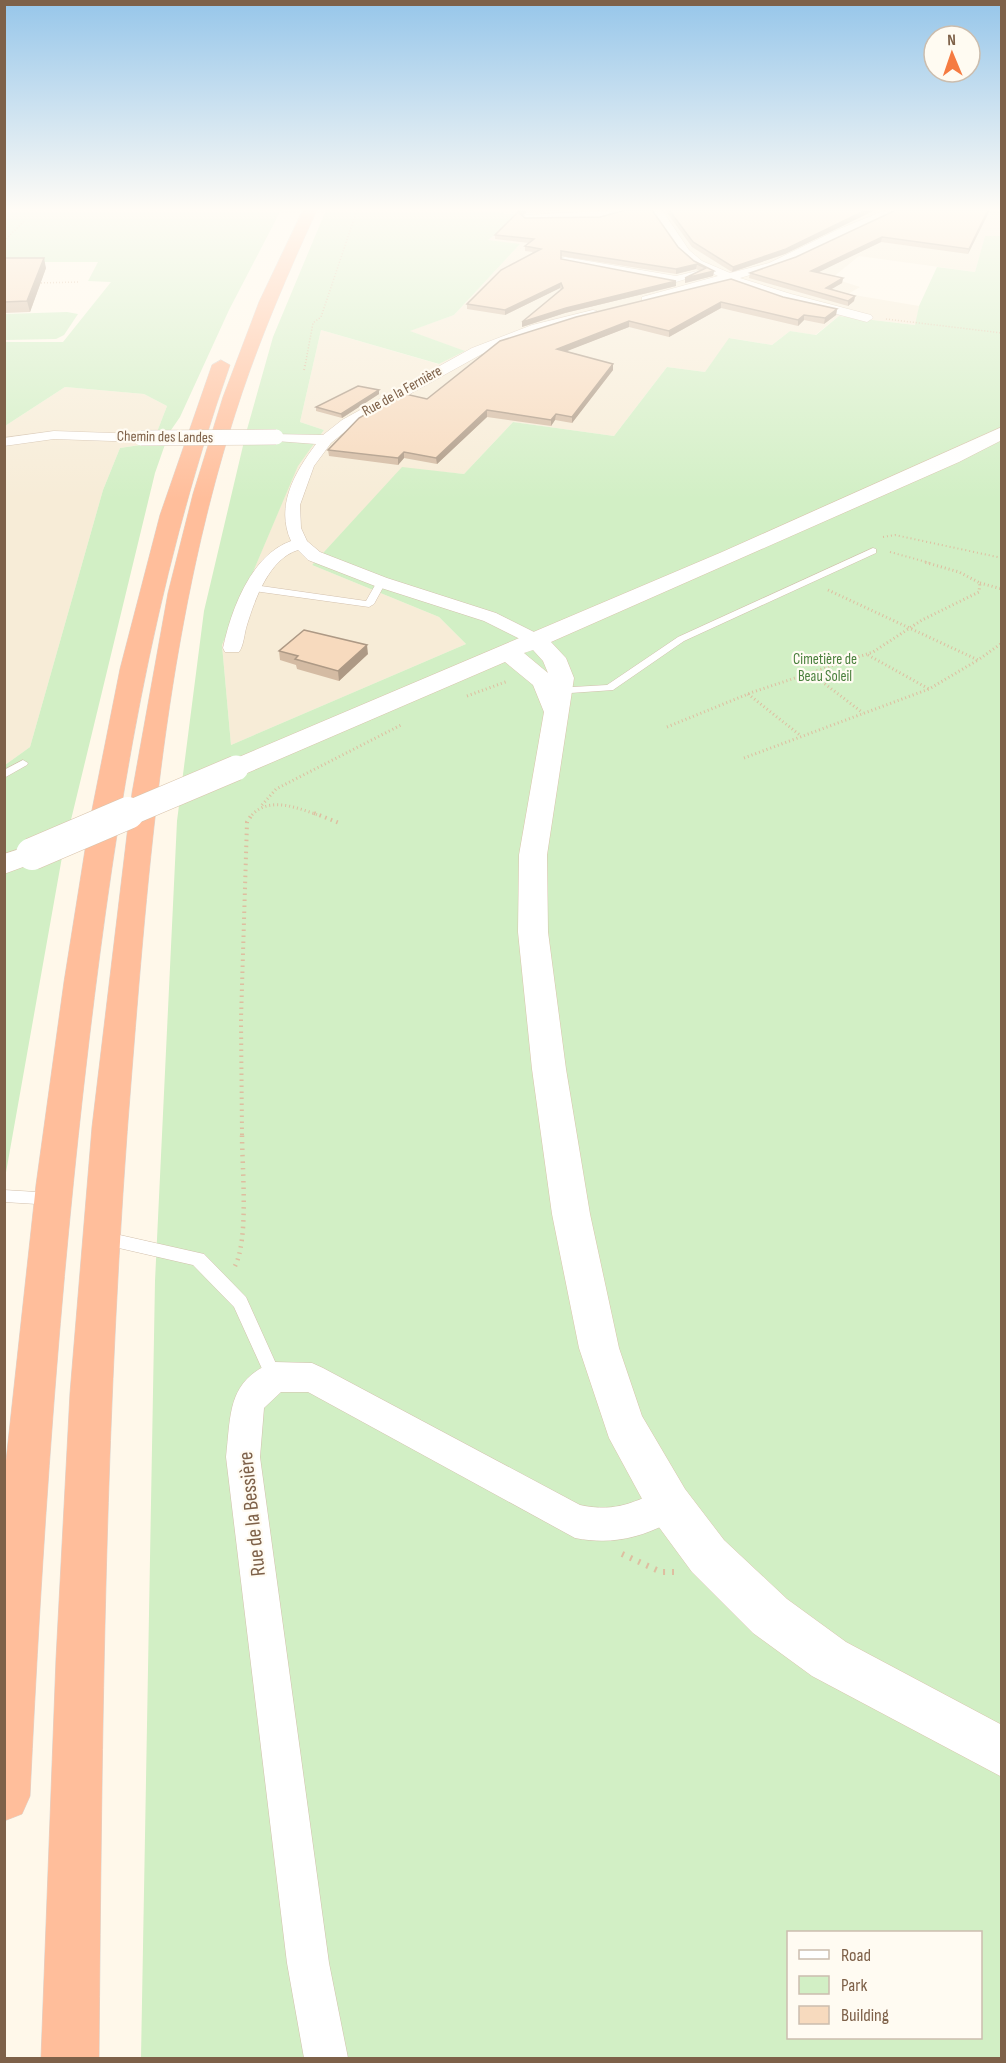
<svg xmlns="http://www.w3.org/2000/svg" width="1006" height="2063" viewBox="0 0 1006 2063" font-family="'Sofia Sans Condensed',sans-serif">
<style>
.residential{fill:#f7ecd7}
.green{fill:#d2efc5;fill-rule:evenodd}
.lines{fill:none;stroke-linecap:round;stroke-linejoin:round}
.lane-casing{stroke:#d3c1ad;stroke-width:1}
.street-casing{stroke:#d3c1ad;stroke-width:1}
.secondary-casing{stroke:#d9c4ac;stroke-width:1}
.highway-casing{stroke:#ddd6d0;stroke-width:1}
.path-far5{stroke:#debea0;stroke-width:1.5;stroke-dasharray:1 2;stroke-linecap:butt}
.path-far4{stroke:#debea0;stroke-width:2;stroke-dasharray:1 3;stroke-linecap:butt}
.path-far3{stroke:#debea0;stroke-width:3;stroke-dasharray:1 3;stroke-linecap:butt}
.path-far2{stroke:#debea0;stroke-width:4;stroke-dasharray:1.5 4.5;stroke-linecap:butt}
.path-far1{stroke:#debea0;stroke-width:4.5;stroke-dasharray:1.5 5;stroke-linecap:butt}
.path{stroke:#debea0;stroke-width:6;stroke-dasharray:2 7;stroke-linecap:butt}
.lane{fill:#fff;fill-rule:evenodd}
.street{fill:#fff;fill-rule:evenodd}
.secondary{fill:#fff;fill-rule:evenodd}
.highway{fill:#ffbe9b;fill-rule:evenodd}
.street-bridge-casing{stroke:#d3c1ad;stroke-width:16;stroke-linecap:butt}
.secondary-bridge-far1-casing{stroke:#d9c4ac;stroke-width:26;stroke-linecap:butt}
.secondary-bridge-casing{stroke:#d9c4ac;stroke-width:33;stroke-linecap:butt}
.street-bridge{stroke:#fff;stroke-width:15}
.secondary-bridge-far1{stroke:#fff;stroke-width:25}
.secondary-bridge{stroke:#fff;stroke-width:32}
.wall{fill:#d4bba3}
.shaded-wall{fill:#ad9985}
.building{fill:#f7dabe;stroke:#ad9985;stroke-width:1.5}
.labels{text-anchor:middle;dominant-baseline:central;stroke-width:4.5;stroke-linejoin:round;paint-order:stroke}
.far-street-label{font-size:15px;fill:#7e6149;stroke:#fffbf2}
.far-park-label{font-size:15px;fill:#497f3c;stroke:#fffbf2}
.near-street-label{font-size:21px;fill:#7e6149;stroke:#fffbf2}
</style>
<rect width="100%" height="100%" fill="#fff8ea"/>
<g class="residential">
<polygon points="474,210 1001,210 1001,236 985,236 975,272 859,256 832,278 860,287 848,294 919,306 916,325 839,316 815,335 790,331 772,345 730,338 705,372 667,367 614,436 513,422 464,474 402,468 312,565 439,617 466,644 231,745 222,645 298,465 324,430 300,422 321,330 438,364 464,351 409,331 454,315 519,245 488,240 519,215"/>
<polygon points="65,387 144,394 167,406 157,432 146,444 120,448 103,490 30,747 5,765 5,426"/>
</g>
<g class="green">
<polygon points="4,210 281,210 229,310 180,417 169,433 155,473 62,857 5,1178 5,765 30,747 103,490 120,448 147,444 157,432 167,406 144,394 65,387 5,426 5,342 63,342 111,282 88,281 98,262 5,262"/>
<path d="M326 210H474L520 215 488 240 520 244 454 315 410 331 465 351 439 364 321 330 300 422 324 430 298 466 222 645 231 745 466 644 439 617 312 565 402 467 464 474 513 422 614 436 667 367 705 372 729 338 772 345 790 331 816 335 839 316 915 325 919 306 937 267 975 272 985 236H1001V2058H141L155 1281 177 821 204 611 246 433 273 337ZM788 1932H980V2038H788Z"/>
<polygon points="67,312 78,314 64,335 56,339 5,340 5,314"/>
</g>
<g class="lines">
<defs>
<g id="lane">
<polygon points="873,548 876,549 876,553 684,641 613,690 556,694 551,691 556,688 607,685 678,637"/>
<polygon points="381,579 386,582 374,604 369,607 254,591 249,588 254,585 366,601 378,580"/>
<polygon points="23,760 28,763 27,765 4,778 4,770"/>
<polygon points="4,1190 53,1193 58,1195 61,1199 58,1203 53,1205 4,1202"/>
<polygon points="102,1231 204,1254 246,1297 282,1377 280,1382 274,1385 268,1382 234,1307 193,1265 97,1243 94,1238 97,1233"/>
</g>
<g id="street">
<polygon points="618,210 642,211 600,219 526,221 521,218 526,215"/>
<path d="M651 210H662L689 250 702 261 730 273 769 263 839 229 886 210H901L777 267 740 278 791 294 871 315 873 318 867 322 783 300 728 281 642 303V297L718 276C680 259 674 244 651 210Z"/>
<polygon points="565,257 676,276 697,271 703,274 676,282 561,262 561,258"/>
<path d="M593 310 597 311V317L540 331 482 354 352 426 331 443 314 466 300 505 301 528 307 541 320 552 387 578 496 613 542 636 545 640 542 644H530L484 621 375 586 308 560 298 550C269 559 255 599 247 625 244 634 244 645 239 652H225L223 648C231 610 251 555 291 541 275 506 295 472 316 444L276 441 269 437 271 434 323 435 342 420 472 348 532 325Z"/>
<polygon points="54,431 141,434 148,438 141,442 54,439 4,446 4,438"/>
<path d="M274 1362 312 1363 323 1368 580 1505C618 1513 635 1501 669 1487L681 1492 686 1504 681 1516C647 1536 615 1546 575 1538L308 1392H281L264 1408 260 1457 329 1963 348 2058H304L287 1963 226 1457C231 1414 227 1380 274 1362Z"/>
</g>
<g id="secondary">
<path d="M1002 427V440L959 462 551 642 566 658 574 678 547 855 548 932 566 1069 590 1214 619 1348 642 1416 685 1489 724 1540 787 1599 846 1642 1002 1725V1777L812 1676 753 1633 692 1572 653 1519 609 1438 579 1348 552 1214 532 1069 518 932 519 855 544 712 533 685 505 662 245 774 236 776 227 774 223 768 227 762 722 552ZM533 650 543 661 548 673 524 653Z"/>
<polygon points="32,845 42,848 46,854 42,860 4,874 4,854"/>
</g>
<g id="highway">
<path d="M303 210H317C289 271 263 331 242 393 169 610 150 844 132 1070 105 1399 102 1729 99 2058H41L56 1659 70 1393 92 1127 132 793 168 593 193 494 223 397 259 302Z"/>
<path d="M221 360 230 365C152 587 117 808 89 1041 59 1292 42 1544 30 1796L22 1814 4 1821V1479L36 1185 64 982 89 825 120 669 160 515 212 365Z"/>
</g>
</defs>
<use href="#lane" class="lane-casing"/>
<use href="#street" class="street-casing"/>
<use href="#secondary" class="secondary-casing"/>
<use href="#highway" class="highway-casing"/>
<g class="path-far5">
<polyline points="4,241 24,221"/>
<polyline points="38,283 80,282"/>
<polyline points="886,319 1002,333"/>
<polyline points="305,366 313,323 321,317 357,210"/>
</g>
<g class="path-far4">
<polyline points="304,370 305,365"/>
<polyline points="883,537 895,535 1002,558"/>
<polyline points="890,552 930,563"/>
</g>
<g class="path-far3">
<polyline points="980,583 1002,589"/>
<polyline points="828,590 978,660 1002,643"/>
<polyline points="868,655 929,689"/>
<polyline points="812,674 863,713"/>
<polyline points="748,694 801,736"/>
<polyline points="467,696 508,681"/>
<polyline points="667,727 753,692 873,652 922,620 979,592 980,583 959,572 924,562"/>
<polyline points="744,758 929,689 978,660"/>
<polyline points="262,805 276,789 403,724"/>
<path d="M252 815C269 796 298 808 318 815"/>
</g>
<g class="path-far2">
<polyline points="314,813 339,823"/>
<polyline points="242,1135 241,1019 247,822 253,813"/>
</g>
<path class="path-far1" d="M235 1266C249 1239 242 1167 242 1134"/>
<polyline class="path" points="622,1554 661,1572 674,1572"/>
<use href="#lane" class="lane"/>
<use href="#street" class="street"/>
<use href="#secondary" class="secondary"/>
<use href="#highway" class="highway"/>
<defs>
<polyline id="street-bridge" points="141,438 276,437"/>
<polyline id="secondary-bridge-far1" points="125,815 236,768"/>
<polyline id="secondary-bridge" points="32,854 128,813"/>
</defs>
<use href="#street-bridge" class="street-bridge-casing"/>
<use href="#secondary-bridge-far1" class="secondary-bridge-far1-casing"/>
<use href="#secondary-bridge" class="secondary-bridge-casing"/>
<use href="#street-bridge" class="street-bridge"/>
<use href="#secondary-bridge-far1" class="secondary-bridge-far1"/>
<use href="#secondary-bridge" class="secondary-bridge"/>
</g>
<g class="wall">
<polygon points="520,210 568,210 526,213 522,215 525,218 678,247 694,261 714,271 713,276 685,283 685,278 700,271 696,269 676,274 561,256 561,259 676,286 565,313 522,327 561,290 560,288 505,315 467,309 467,304 533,252 525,251 525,246 529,243 495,239 495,235"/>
<polygon points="665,210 875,210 785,254 732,272 692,247"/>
<polygon points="990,210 968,254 881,242 818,272 843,278 842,283 831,289 855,296 854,301 848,306 749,278 750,273 796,257"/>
<polygon points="4,258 46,268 30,312 4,313"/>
<polygon points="731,279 783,297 837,309 836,315 824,324 804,320 798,326 721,308 669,337 629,327 566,351 613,370 572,423 555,420 551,426 487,417 437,464 404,458 398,465 329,456 328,450 427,399"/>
<polygon points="379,390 379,394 342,418 316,411 316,407"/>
<polygon points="279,651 368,654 339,681 297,669 296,665 280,660"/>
</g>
<g class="shaded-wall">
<polygon points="522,210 526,210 526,213 519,217 519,213"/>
<polygon points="866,210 875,210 785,254 732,272 733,267"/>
<polygon points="988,210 990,210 968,254 969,249"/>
<polygon points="882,237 881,242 811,276 811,271"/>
<polygon points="44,258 46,268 30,312 27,301"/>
<polygon points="697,264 696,269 676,274 676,269"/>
<polygon points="714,271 713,276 685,283 685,278"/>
<polygon points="843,278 842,283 825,293 826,288"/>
<polygon points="676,281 676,286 565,313 522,327 522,322 566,308"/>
<polygon points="561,283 560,288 505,315 505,310"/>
<polygon points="855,296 854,301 848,306 848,301"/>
<polygon points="721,302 721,308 669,337 669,331"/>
<polygon points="837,309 836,315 824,324 825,318"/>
<polygon points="804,315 804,320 798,326 798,320"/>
<polygon points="629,321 629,327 557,355 557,349"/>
<polygon points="613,364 613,370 572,423 572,417"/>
<polygon points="379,390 379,394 342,418 341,414"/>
<polygon points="487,410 487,417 437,464 436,458"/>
<polygon points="556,414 555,420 551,426 551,420"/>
<polygon points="404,452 404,458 398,465 398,458"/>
<polygon points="367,645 368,654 339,681 338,671"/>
</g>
<g class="building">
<polygon points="520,210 522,210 519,213 525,218 600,217 626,210 652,210 678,247 694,261 714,271 685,278 706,268 697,264 676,269 561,251 561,259 676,281 566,308 522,322 563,288 561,283 505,310 467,304 501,270 541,249 525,246 534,239 495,235"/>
<polygon points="669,210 866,210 786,249 733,267 693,242"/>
<polygon points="896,210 988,210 969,249 882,237 811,271 843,278 826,288 855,296 848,301 750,273 796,257"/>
<polygon points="4,258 44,258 27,301 4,302"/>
<polygon points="731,279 783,297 837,309 825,318 804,315 798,320 721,302 669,331 629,321 557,349 613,364 572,417 556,414 551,420 487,410 436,458 404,452 398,458 328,450 359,418 401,393 427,399 500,341 576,317"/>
<polygon points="358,386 379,390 341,414 316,407"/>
<polygon points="304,630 367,645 338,671 295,659 298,656 279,651"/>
</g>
<linearGradient id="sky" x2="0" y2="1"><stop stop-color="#96c6ea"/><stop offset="0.42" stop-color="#fffcf6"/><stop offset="1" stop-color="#fffcf6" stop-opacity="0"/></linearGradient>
<rect width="1006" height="499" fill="url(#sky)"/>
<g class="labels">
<g class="far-street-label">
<text transform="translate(402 391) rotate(-29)">Rue de la Fernière</text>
<text transform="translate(165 437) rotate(1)">Chemin des Landes</text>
</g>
<g class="far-park-label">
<text x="825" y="659">Cimetière de<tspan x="825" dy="17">Beau Soleil</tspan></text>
</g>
<g class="near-street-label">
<text transform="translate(252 1514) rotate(-96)">Rue de la Bessière</text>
</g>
</g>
<rect width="1006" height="2063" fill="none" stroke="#7e6149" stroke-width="12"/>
<rect x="787" y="1931" width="195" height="108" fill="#fffbf2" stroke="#cbbdae" stroke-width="1.5"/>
<rect x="799" y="1950" width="30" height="9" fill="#ffffff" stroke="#cbbdae" stroke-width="1.5"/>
<text x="841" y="1961" font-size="18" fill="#7e6149">Road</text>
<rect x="799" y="1976" width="30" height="18" fill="#d2efc5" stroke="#cbbdae" stroke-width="1.5"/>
<text x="841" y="1991" font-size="18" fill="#7e6149">Park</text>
<rect x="799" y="2006" width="30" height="18" fill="#f7dabe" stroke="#cbbdae" stroke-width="1.5"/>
<text x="841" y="2021" font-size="18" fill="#7e6149">Building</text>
<g transform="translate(952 54) rotate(358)"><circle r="28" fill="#fffbf2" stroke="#cbbdae" stroke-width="1.5"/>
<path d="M0-4.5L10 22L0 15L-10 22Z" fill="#f57b42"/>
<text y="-9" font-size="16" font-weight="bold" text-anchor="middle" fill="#7e6149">N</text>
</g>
</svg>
